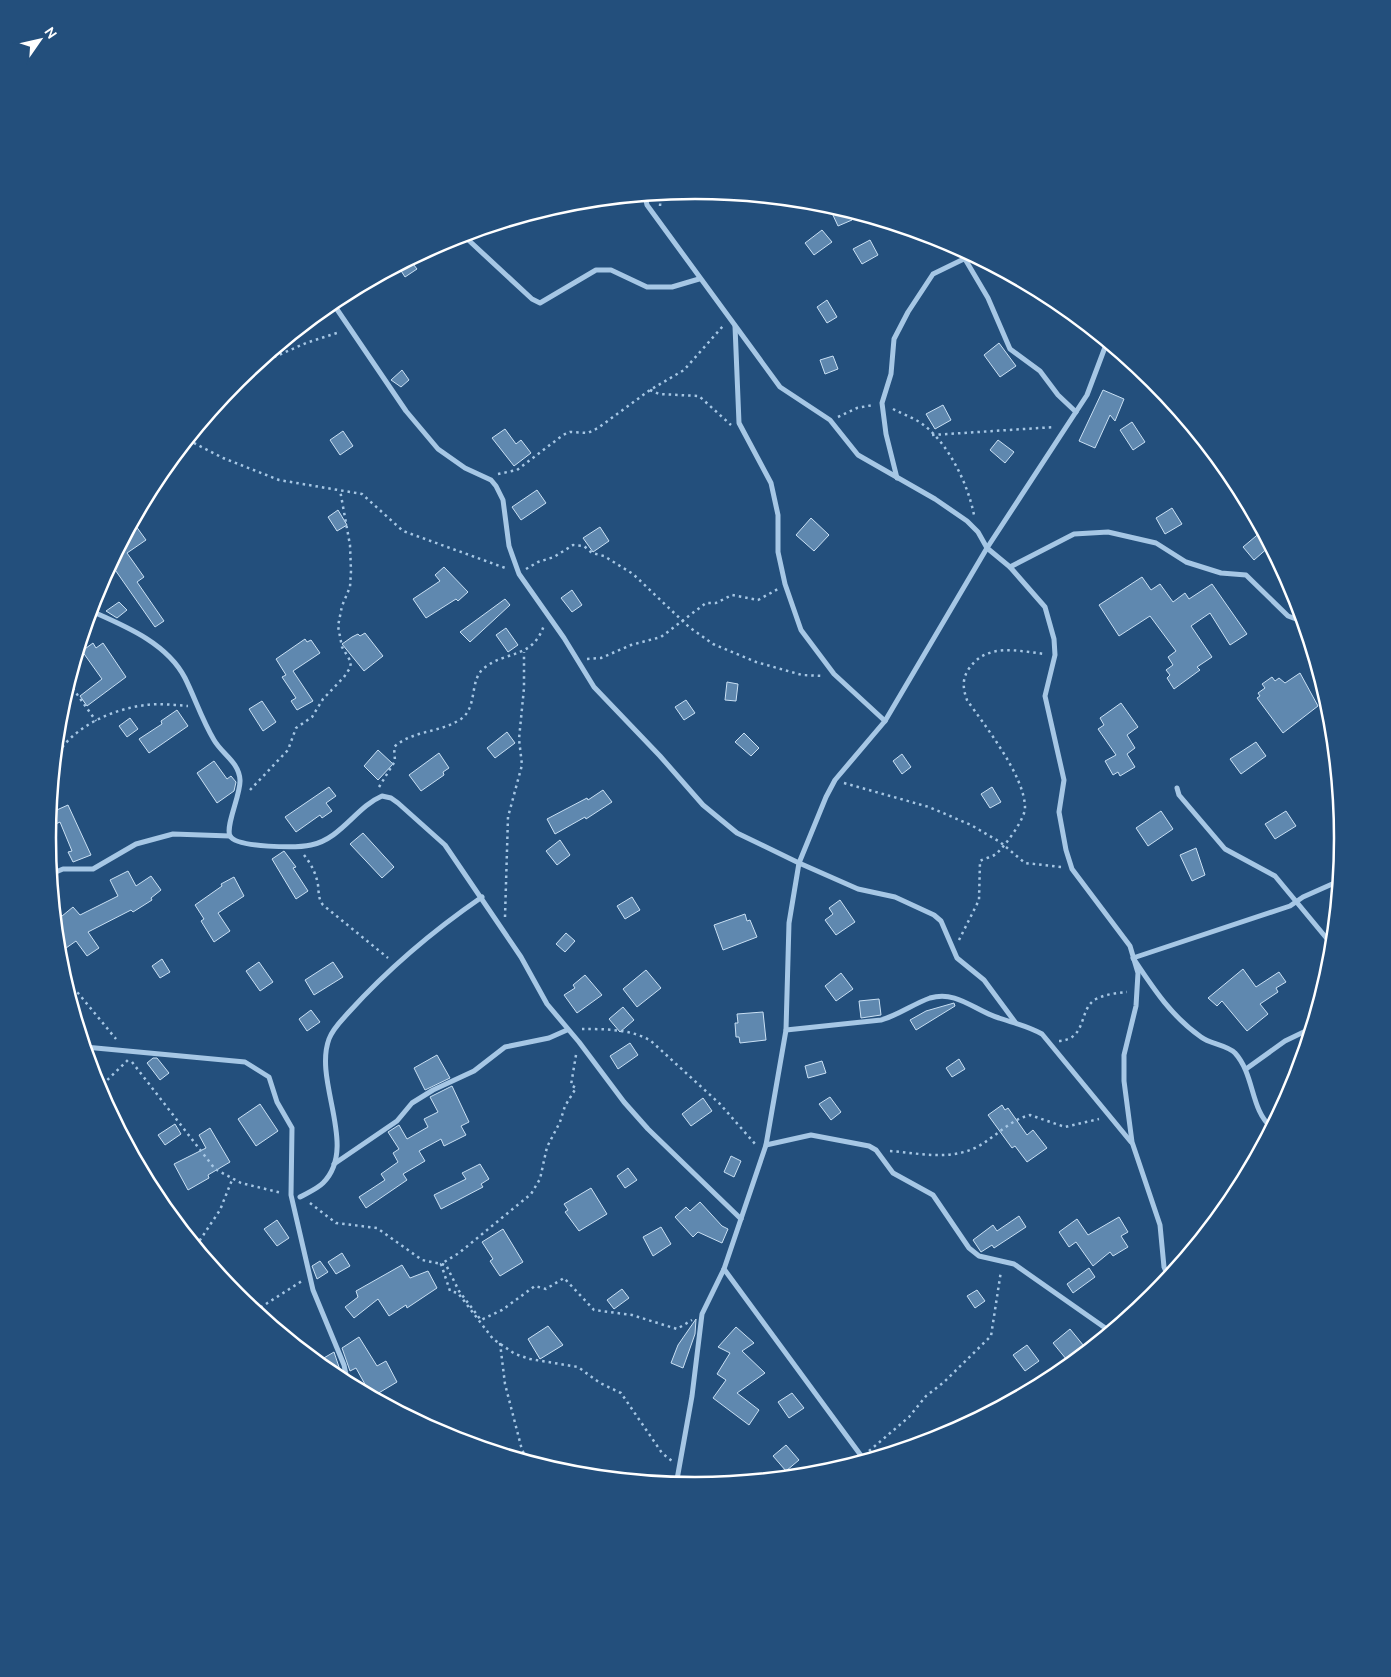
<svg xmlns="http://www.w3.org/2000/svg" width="1391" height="1677" viewBox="0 0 1391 1677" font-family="Ubuntu,sans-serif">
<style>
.building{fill:#5f88af;stroke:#c9e0f4}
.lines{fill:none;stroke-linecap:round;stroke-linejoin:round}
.path{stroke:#a6c7e5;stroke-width:2.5;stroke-dasharray:2.5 4;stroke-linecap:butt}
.street{stroke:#a6c7e5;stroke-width:5}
.rim{fill:none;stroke:#fff;stroke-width:2.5}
</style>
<rect width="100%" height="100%" fill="#234f7c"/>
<g class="building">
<polygon points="841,209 848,211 852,220 838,226 832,213"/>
<polygon points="822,230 832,242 814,255 805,243"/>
<polygon points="870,240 878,255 862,264 853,249"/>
<polygon points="410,260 417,269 405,277 398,266"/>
<polygon points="827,300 837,317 827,323 817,307"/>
<polygon points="999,343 1016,366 1000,377 984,355"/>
<polygon points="833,356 838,369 825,374 820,360"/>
<polygon points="402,370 409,380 401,387 391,380"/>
<polygon points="1103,390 1124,399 1115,421 1110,415 1095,448 1079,441"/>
<polygon points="943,405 951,420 935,429 926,414"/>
<polygon points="1132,422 1145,442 1133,450 1120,430"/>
<polygon points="505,429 516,444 521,440 531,453 514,466 492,438"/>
<polygon points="343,431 353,446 340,455 330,440"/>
<polygon points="998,440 1014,452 1005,463 990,450"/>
<polygon points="537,490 546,503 521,520 512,507"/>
<polygon points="1172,508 1182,524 1165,534 1156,518"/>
<polygon points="338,510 347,525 337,531 328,517"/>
<polygon points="811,518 829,535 814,551 796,535"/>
<polygon points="133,522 146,540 127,553 144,577 137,582 164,621 155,627 111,564"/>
<polygon points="600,527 609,541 593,552 583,538"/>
<polygon points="1262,531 1270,546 1254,560 1243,547"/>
<polygon points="444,567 468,592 458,601 456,599 426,618 413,599 440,581 435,575"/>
<polygon points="1142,577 1151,590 1160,584 1173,602 1185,593 1189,599 1212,584 1247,634 1230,645 1210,613 1191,626 1212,657 1197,667 1200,670 1174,689 1167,678 1170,675 1166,670 1173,665 1168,657 1176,651 1150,616 1119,636 1099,605"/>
<polygon points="572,590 582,605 572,612 561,598"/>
<polygon points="505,599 510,605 470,642 460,632"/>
<polygon points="119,602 127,610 117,618 106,611"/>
<polygon points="506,628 518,645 508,652 496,635"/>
<polygon points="365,633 383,656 364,671 342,644 352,637 358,634 360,636"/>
<polygon points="305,639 307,642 311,640 320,653 293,671 313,701 297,710 291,701 296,698 282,677 286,675 276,659"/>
<polygon points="93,643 96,648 103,643 126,677 87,706 80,696 102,679 82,651"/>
<polygon points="1300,673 1318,706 1283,733 1257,698 1260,696 1258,693 1265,688 1262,684 1272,677 1275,681 1279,678 1285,683"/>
<polygon points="727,682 738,684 736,701 725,700"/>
<polygon points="686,700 695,713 684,720 675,707"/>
<polygon points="262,701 276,722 263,731 249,709"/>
<polygon points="1121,703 1138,727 1127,735 1135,748 1127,754 1135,767 1120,776 1118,772 1113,775 1105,761 1116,755 1098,729 1104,725 1100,718"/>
<polygon points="177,710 188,726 149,753 139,739 162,724 161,721"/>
<polygon points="130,718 138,729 127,737 119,726"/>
<polygon points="507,732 515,743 495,758 487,748"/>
<polygon points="744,733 759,748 751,756 735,742"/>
<polygon points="1256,742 1266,756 1241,774 1230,759"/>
<polygon points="378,750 393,764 378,780 364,766"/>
<polygon points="439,753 449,768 443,772 444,775 421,791 409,775"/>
<polygon points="902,754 911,767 902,774 893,761"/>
<polygon points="214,761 227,779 231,776 236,782 234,791 217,803 197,773"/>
<polygon points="329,787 336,796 326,803 332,811 322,818 320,815 296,832 285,817"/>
<polygon points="992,787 1001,802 990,808 981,794"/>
<polygon points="603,790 612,802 586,819 585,817 555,834 547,819 587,798 588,800"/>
<polygon points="68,805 91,855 73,862 68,852 72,851 60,822 49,827 50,813"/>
<polygon points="1161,811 1173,829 1148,846 1136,828"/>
<polygon points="1286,811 1296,826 1275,839 1265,824"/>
<polygon points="363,833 394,867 382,878 350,844"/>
<polygon points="560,840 570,855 557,865 546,851"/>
<polygon points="1196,848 1205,875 1192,881 1180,855"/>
<polygon points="284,851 296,867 293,868 308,891 296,899 272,859"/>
<polygon points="128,871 136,886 151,876 161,890 151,898 152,900 133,912 131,910 88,932 99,948 87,956 76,941 59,953 56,921 73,907 80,915 118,896 110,880"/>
<polygon points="234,877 244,896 218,913 230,931 214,942 201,921 204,919 195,905 222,886 221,884"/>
<polygon points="632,897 640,910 625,919 617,906"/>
<polygon points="840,900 855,922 836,935 825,920 833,914 829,908"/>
<polygon points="745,914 747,921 750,920 757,937 723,950 714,925"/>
<polygon points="566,933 575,941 565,952 556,944"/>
<polygon points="162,959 170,972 160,978 152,966"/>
<polygon points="259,962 273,982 260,991 246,971"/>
<polygon points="333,962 343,977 314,995 305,980"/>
<polygon points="1243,969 1256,987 1279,972 1286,982 1276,988 1278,992 1260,1004 1268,1014 1247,1031 1222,1001 1217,1006 1208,998"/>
<polygon points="646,970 661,988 637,1007 623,989"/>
<polygon points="841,973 853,989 836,1001 825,986"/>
<polygon points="585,975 602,995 577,1013 564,995 575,988 573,985"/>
<polygon points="879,999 881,1015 861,1018 859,1001"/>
<polygon points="954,1003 955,1006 916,1030 910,1020 926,1011"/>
<polygon points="623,1007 634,1020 620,1032 609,1019"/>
<polygon points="311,1010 320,1022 307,1031 299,1019"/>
<polygon points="763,1012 766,1040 740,1043 739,1037 736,1037 735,1023 738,1023 737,1014"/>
<polygon points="630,1043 638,1055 618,1069 610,1056"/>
<polygon points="437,1055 450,1078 425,1090 414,1068"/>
<polygon points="153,1058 157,1058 169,1073 160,1080 147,1063"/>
<polygon points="959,1059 965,1069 952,1077 946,1068"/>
<polygon points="822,1061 826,1073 808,1078 805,1066"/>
<polygon points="452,1086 469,1122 461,1126 466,1135 444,1146 441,1139 419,1151 425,1161 403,1174 407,1180 366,1208 359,1197 385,1180 381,1174 398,1162 393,1153 399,1149 388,1132 399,1125 407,1139 428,1127 424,1119 438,1112 430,1097"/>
<polygon points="830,1097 841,1112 831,1120 819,1104"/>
<polygon points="703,1098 712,1111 691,1126 682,1114"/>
<polygon points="260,1104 278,1131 256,1146 238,1119"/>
<polygon points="1002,1105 1005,1110 1008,1108 1027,1135 1033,1130 1047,1148 1027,1162 1015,1146 1012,1148 988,1115"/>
<polygon points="175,1124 181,1134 165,1145 158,1135"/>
<polygon points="210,1128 230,1162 208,1175 209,1178 188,1190 174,1164 206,1148 199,1135"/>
<polygon points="731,1156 741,1161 734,1177 724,1172"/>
<polygon points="480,1164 489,1179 481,1184 483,1187 441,1209 434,1195 466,1179 462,1173"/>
<polygon points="628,1168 637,1180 625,1188 617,1176"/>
<polygon points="591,1188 607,1214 579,1231 565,1212 568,1210 564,1204"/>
<polygon points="700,1202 722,1226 728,1229 722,1243 698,1232 693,1237 675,1217 686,1207 690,1211"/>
<polygon points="1019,1216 1026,1227 994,1248 992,1245 981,1252 973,1240 993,1225 997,1231"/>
<polygon points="1119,1217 1128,1232 1121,1236 1128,1247 1113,1256 1110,1252 1093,1266 1076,1242 1069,1247 1059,1232 1077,1219 1088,1235"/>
<polygon points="277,1220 289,1238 277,1246 264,1229"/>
<polygon points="661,1227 671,1244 653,1256 643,1237"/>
<polygon points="503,1229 523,1262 500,1276 490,1261 493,1259 482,1242"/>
<polygon points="342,1253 350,1266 336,1274 328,1262"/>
<polygon points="320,1261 328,1272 317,1279 312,1266"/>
<polygon points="402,1265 410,1278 428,1271 437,1288 407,1308 406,1305 389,1316 378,1299 354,1318 345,1307 358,1297 356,1291"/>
<polygon points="1089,1268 1095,1277 1073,1293 1067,1284"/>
<polygon points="622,1289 629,1298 614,1309 607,1300"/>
<polygon points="977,1290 985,1301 975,1308 967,1296"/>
<polygon points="696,1319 695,1334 683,1368 671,1363 678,1345"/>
<polygon points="548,1326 563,1345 540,1359 528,1339"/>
<polygon points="736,1327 754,1343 742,1351 765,1373 737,1393 759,1410 749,1425 713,1398 726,1380 717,1374 730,1353 718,1347"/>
<polygon points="1070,1329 1088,1351 1071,1365 1053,1343"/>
<polygon points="359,1337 377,1366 386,1361 397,1382 372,1397 356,1368 350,1371 342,1348"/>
<polygon points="1027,1345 1039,1361 1025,1371 1013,1355"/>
<polygon points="334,1352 342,1376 338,1379 317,1362"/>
<polygon points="792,1393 804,1408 789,1418 778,1402"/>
<polygon points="786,1445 799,1460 786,1471 773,1456"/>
</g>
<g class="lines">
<g class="path">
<polyline points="660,206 661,194"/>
<polyline points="256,365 306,343 340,332"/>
<polyline points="650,390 659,394 699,396 731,425"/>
<path d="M893 409C902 414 912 417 921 423 948 442 968 484 974 515"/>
<polyline points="838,417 857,408 873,405"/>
<polyline points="932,435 1055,427"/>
<polyline points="188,440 223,458 279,480 362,494 403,531 508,569"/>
<polyline points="498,474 517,470 563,435 570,432 588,433 598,428 650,390 684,370 723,326"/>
<polyline points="526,569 538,562 554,557 573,545 584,546 592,553 604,556 633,574 689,627 713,644 756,662 802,675 824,676"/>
<polyline points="587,659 601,658 631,645 661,637 706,603 716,603 732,595 758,600 778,589"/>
<polyline points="69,683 96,721"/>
<path d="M55 758C72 727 112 709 146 705 159 703 174 705 188 706"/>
<polyline points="844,783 929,807 971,825 1000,842 1025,863 1061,867"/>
<path d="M379 787 395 761 394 747C413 730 440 733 461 719 478 707 469 680 484 668 507 650 533 659 544 625"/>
<polyline points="250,790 288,750 296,728 312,717 323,699 344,677 350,668 351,662 342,647 338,626 342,606 350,587 351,571 350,545 340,490"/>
<path d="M304 855C311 864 316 873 318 885 319 893 318 898 323 905L388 958"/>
<polyline points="505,917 508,817 522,765 519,739 524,688 524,652"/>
<path d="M959 940 979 900 980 861C985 858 993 857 997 853 1005 846 1025 819 1025 808 1025 776 985 726 967 700 963 689 962 680 968 670 986 642 1018 651 1045 654"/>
<polyline points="66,986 78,993 116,1039"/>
<path d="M582 1029C604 1029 632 1029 651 1041L720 1104 756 1145"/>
<path d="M1059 1041C1088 1039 1078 1009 1096 999 1106 994 1117 993 1127 992"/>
<polyline points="576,1055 571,1085 576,1088 565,1106 560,1122 547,1147 540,1179 531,1194 459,1253 441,1264 450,1291 458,1293 493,1339 515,1354 530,1359 578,1367 600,1383 621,1393 662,1453 672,1461"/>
<polyline points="132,1062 215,1169 241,1183 282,1193"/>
<polyline points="98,1089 128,1060"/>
<path d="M890 1151C919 1153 949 1161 977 1147 996 1137 1009 1120 1030 1115L1065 1127 1099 1119"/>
<polyline points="310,1203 336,1223 377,1228 422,1260 446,1265 459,1291 481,1320 502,1310 535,1286 546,1289 564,1278 594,1310 632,1315 677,1329 692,1320"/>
<polyline points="196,1246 220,1210 232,1180"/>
<polyline points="255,1311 302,1281"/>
<polyline points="500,1343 505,1384 522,1450 529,1462"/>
<polyline points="869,1451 909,1417 926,1396 944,1382 991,1336 1001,1271"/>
</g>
<g class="street">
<polyline points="645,196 647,205 780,387 830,420 858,455 935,499 967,521 978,532 987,548 1010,567 1045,607 1054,639 1055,655 1045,696 1064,780 1059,812 1066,850 1072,869 1130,946 1138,973 1136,1006 1124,1055 1124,1081 1132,1142 1160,1225 1164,1267 1169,1278"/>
<polyline points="463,235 532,299 540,303 596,270 611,270 647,287 672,287 699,279"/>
<polyline points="965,259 988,298 1010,349 1040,371 1058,395 1076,412"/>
<polyline points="332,302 406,411 438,449 465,468 491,480 496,486 503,500 509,546 519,574 564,638 594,687 660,756 703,805 737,833 799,863 858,889 895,897 934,915 941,921 957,958 984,980 1015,1022"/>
<polyline points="735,326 739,423 771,483 778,515 778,552 785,584 801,630 834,674 885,721"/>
<polyline points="897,478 886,434 882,403 891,374 894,339 908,312 933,274 972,255"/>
<polyline points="1010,567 1074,534 1108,532 1156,543 1186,562 1221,573 1246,575 1288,616 1304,622"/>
<path d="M91 611C125 626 167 643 185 678 195 698 202 720 214 740 222 754 239 762 240 780 241 794 225 826 230 836 237 848 298 848 311 845 341 839 356 807 382 796L391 798 398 803 445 845 521 957 547 1004 579 1042 624 1102 648 1129 741 1219"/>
<polyline points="1177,788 1179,795 1225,849 1275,876 1333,946"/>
<polyline points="51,874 63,869 93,869 136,844 173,834 230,836"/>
<path d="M786 1030 881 1020C899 1015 913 1004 930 998 957 990 975 1011 999 1018 1014 1023 1028 1026 1042 1034L1131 1142"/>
<polyline points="85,1047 245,1062 269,1077 277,1102 292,1128 291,1195 313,1290 344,1365 348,1384"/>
<polyline points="1246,1069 1285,1041 1312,1028"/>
<path d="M1272 1128C1250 1110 1255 1075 1235 1053 1227 1045 1210 1044 1201 1037 1171 1016 1153 988 1133 958L1290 906 1303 897 1339 881"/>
<polyline points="766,1145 811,1135 869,1146 876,1150 893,1173 933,1195 969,1248 979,1256 1014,1264 1111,1332"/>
<polyline points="334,1164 397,1121 412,1103 433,1090 474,1071 505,1047 549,1038 567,1030"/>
<path d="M300 1197C307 1193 317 1189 323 1183 359 1147 313 1082 329 1039 333 1028 342 1020 349 1012 388 969 434 930 482 897"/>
<polyline points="724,1269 865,1461"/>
<polyline points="348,1380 356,1388"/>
<polyline points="676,1485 692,1396 702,1314 724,1269 766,1145 786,1030 789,923 799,863 826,797 835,780 885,721 987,548 1087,395 1107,342"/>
</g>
</g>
<path d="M0 0H1391V1677H0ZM56 838a639 639 0 1 1 1278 0a639 639 0 1 1-1278 0Z" fill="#234f7c" fill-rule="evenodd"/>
<path class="rim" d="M56 838a639 639 0 1 1 1278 0a639 639 0 1 1-1278 0Z"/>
<g transform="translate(40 40) rotate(56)" stroke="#234f7c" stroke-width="4" paint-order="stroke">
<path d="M0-4L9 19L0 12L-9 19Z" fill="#ffffff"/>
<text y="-8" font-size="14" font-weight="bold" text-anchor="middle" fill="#ffffff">N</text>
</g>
</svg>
